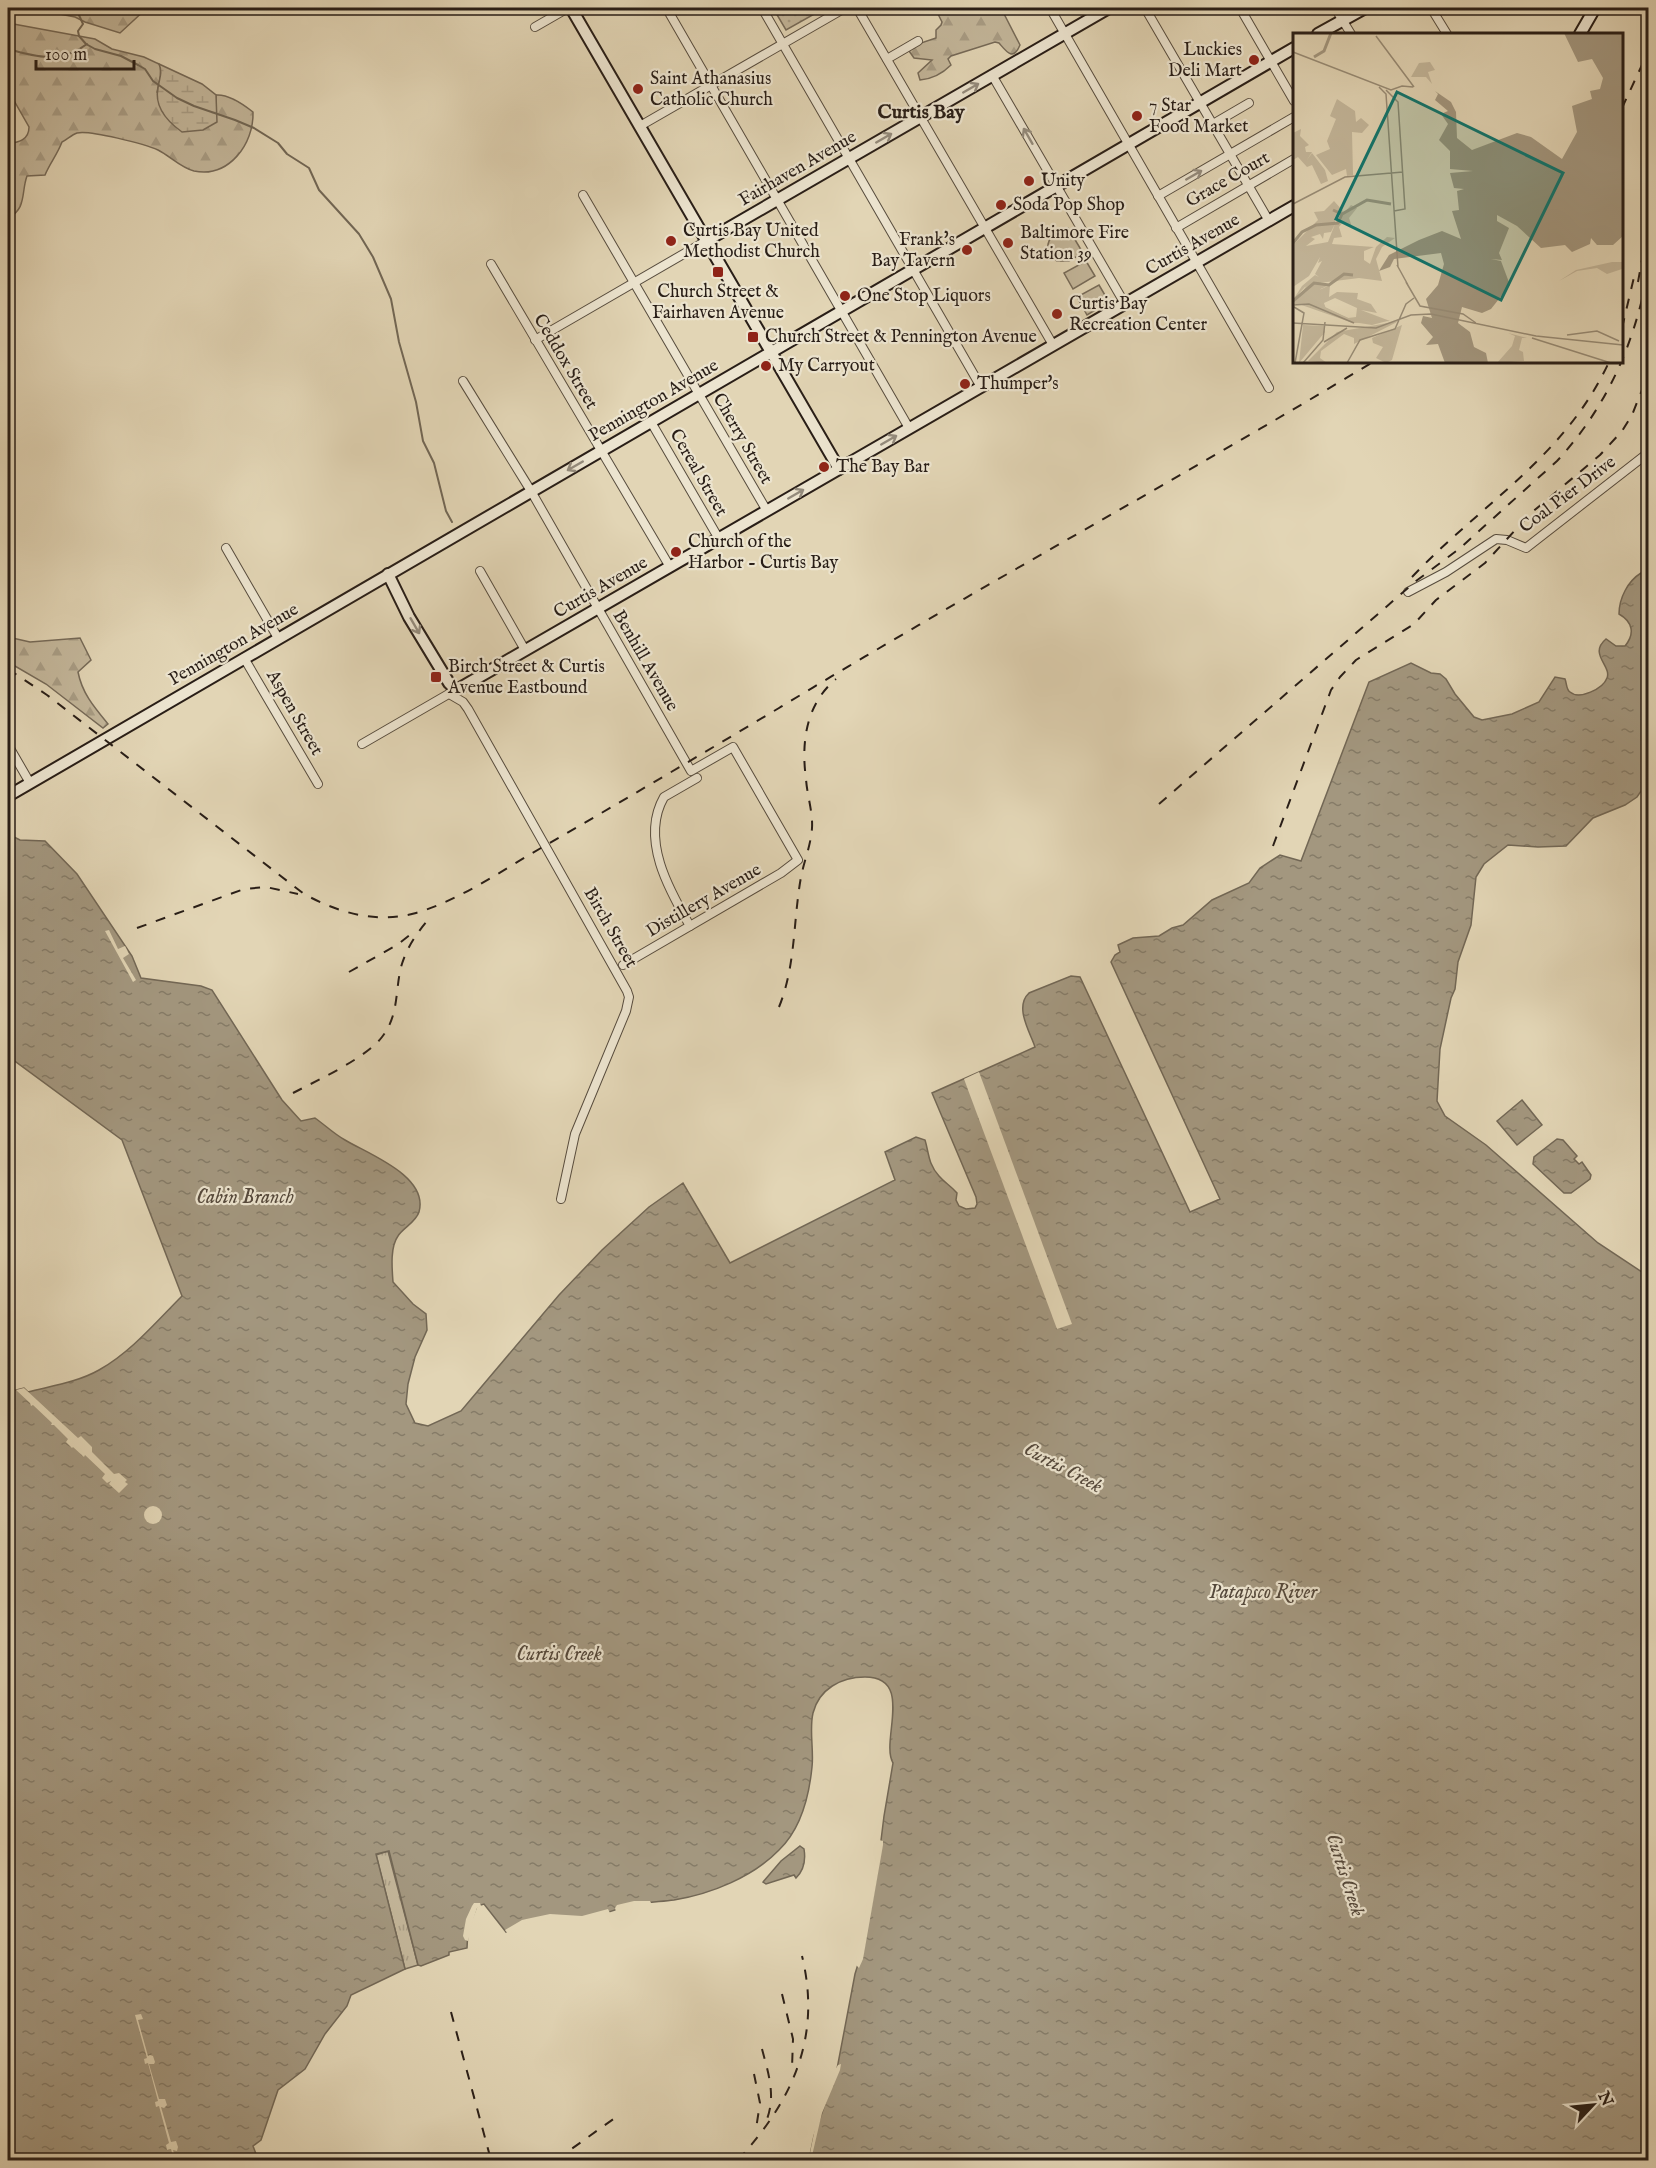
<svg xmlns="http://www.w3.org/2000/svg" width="1656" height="2168" viewBox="0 0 1656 2168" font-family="'IM FELL English',serif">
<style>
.grass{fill:url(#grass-tufts);stroke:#766a58;stroke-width:1.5}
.forest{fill:url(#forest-firs);stroke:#766a58;stroke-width:1.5}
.wetland{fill:url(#wetland-marsh);stroke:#766a58;stroke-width:1.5}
.park{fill:url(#park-dots);stroke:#766a58;stroke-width:1.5}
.pitch{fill:#c3b69a;stroke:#766a58;stroke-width:1.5}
.water{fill:url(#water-ripples);stroke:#726755;stroke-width:1.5}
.pier{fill:#e2d5b5}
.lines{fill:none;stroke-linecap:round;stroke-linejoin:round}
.stream{stroke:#726755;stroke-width:2}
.street-casing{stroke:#574c3e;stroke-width:10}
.secondary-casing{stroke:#291e17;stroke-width:14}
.street{stroke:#ece4cf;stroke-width:8}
.secondary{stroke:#ece4cf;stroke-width:10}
.rail{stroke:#291e17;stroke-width:2;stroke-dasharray:10 10;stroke-linecap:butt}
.oneway{stroke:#948b7c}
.poi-dot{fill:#8f2418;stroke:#ece4cf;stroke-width:2}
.labels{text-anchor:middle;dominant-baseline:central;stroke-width:4.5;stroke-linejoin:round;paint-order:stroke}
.poi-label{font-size:18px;fill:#291e17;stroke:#ece4cf;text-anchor:start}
.street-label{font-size:18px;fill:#291e17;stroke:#ece4cf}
.neighbourhood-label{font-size:20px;font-weight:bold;fill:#291e17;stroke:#ece4cf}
.water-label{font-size:20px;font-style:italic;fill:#54483b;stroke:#ece4cf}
.inset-river{fill:none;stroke:#a3977f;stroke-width:3}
.inset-road{fill:none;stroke:#988c76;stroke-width:1.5}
.view{fill:#0f766e;fill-opacity:0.15;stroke:#0f766e;stroke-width:3}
.inset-edge{fill:none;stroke:#291e17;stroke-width:3}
</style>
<defs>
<pattern id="grass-tufts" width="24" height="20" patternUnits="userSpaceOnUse" patternTransform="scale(1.5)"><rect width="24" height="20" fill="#c3b69a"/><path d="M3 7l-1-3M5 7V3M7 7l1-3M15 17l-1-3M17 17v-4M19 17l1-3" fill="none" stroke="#a89c84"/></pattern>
<pattern id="forest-firs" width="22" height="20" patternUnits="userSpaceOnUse" patternTransform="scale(1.5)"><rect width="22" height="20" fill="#c3b69a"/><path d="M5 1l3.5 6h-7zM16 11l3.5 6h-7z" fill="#a89c84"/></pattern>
<pattern id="wetland-marsh" width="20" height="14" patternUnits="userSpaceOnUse" patternTransform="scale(1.5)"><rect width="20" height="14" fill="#c3b69a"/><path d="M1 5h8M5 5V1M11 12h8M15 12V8" fill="none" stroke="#a89c84"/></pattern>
<pattern id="park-dots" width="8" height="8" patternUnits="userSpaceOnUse" patternTransform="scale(1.5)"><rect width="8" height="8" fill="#c3b69a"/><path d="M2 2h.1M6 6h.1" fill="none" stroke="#a89c84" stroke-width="1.8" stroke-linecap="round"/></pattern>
<pattern id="water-ripples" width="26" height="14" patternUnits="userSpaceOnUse" patternTransform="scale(1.5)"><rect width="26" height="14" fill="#a3977f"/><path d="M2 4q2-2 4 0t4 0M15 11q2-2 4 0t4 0" fill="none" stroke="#857b67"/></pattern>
</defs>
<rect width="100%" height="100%" fill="#e2d5b5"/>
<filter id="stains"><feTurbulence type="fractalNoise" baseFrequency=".00333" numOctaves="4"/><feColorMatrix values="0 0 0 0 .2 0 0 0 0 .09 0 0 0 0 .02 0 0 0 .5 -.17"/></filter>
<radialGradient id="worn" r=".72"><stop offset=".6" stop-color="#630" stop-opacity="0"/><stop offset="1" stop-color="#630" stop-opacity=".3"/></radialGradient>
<polygon class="grass" points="388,1851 418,1965 405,1969 376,1855"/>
<g class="forest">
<polygon points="10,8 147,8 120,33 85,22 75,17 29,8"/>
<path d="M935 8H1001L1020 45C1013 62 1006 51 999 43L995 42 951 56 948 59 951 65C943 73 932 79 920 80L918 73 932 60 914 58 909 51 912 46 936 38V30L941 25 942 22Z"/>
<path d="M8 23 95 39 112 49 144 57 159 64 162 70 157 92 216 122V95C229 94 243 104 253 112 254 144 229 178 194 171 181 168 170 156 158 150 145 144 90 130 77 133 71 135 67 140 62 142 57 155 50 163 45 175L27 176C21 192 27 209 8 218V144C19 142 29 140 29 127L8 90Z"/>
<path d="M8 637 30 642 80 638 91 660 78 672C82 693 94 707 108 724L103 728 46 684 8 662Z"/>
</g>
<path class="wetland" d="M159 64 202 84 216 95 217 122 203 130 182 132C168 122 154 107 158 88 159 80 163 72 159 64Z"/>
<polygon class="park" points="773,8 825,8 786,30"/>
<g class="pitch">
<path d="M1068 228 1083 253 1069 261H1057C1039 250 1050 230 1068 228Z"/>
<polygon points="1086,261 1095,276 1073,289 1064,273"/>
<polygon points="1099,285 1109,302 1087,315 1077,297"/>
</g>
<g class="water">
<path d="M1641 573H1648V781L1637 797 1625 805 1593 818 1566 846 1538 847 1508 845 1484 864 1476 877 1471 925 1458 962 1455 989 1451 998 1440 1049 1437 1101 1445 1116 1486 1145 1598 1243 1648 1276V2160H809L814 2136 837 2069 855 1974 863 1948 877 1873 884 1816 893 1763C880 1741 915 1677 865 1677 841 1677 819 1689 813 1713 809 1730 814 1750 812 1767 809 1797 801 1829 779 1850 753 1877 711 1894 674 1900 659 1902 643 1902 629 1906 615 1909 603 1915 590 1917 569 1919 546 1915 526 1921 519 1923 513 1929 506 1932L484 1904 477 1906 468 1929 467 1948 449 1952V1955L421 1966 418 1965 389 1851 376 1854 405 1969 351 1995 347 2006 325 2034 305 2069 278 2090 261 2140 253 2146 256 2154 252 2160H8V1392L24 1388 28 1392C51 1386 78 1382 99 1370 131 1352 156 1322 182 1296L122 1140 8 1056V834L20 840 45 841 77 874 132 956 141 978 201 986 212 990 282 1100 301 1121 315 1118C325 1125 334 1134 345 1140 368 1154 429 1176 419 1212 416 1222 403 1228 398 1236 390 1247 392 1268 393 1282L413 1304 426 1314 427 1330 415 1357 408 1384 406 1404 415 1423 428 1426 461 1411 559 1295 602 1250 649 1207 683 1183 730 1263 895 1180 885 1152 916 1137 925 1140C929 1153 928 1164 939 1176 945 1183 950 1185 957 1193L956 1200 959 1206 966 1209 975 1208 977 1204 976 1197 932 1093 1035 1047C1030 1032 1014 1007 1029 993L1071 976 1080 977 1190 1212 1220 1199 1111 962 1115 955 1120 952 1118 945 1133 938 1159 936 1172 928 1183 925 1212 900 1249 883 1260 868 1280 855 1301 861 1369 682 1411 663 1431 673 1440 674 1446 679 1455 694 1474 717 1482 720 1512 714 1539 702 1555 677 1565 679C1567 684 1566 689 1570 692 1579 700 1603 689 1607 678 1612 666 1588 654 1606 639L1616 646H1625C1635 634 1633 622 1619 614 1619 598 1628 581 1641 573Z"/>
<polygon points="1522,1100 1542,1125 1517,1145 1497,1121"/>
<polygon points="1557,1139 1563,1140 1577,1156 1574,1159 1579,1164 1582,1162 1591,1175 1590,1179 1571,1193 1564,1193 1533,1164 1534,1157"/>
<path d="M800 1846 804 1849C806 1861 804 1870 796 1878L794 1875 766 1884 763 1882 781 1861Z"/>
</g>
<g class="pier">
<polygon points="109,930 118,949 125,946 129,954 123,958 136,980 133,982 105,931"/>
<polygon points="979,1072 1072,1324 1057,1329 964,1079"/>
<polygon points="24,1388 78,1438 81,1436 92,1447 92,1452 114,1474 119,1473 127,1480 125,1482 128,1484 119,1493 109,1484 111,1481 107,1483 102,1478 105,1474 85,1455 84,1457 73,1447 72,1448 66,1442 68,1439 54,1425 51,1425 52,1423 33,1405 31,1406 30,1403 16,1390"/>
<circle cx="153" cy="1515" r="9"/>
<polygon points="879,1840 883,1841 883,1845 863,1959 859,1968 856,1965 856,1960"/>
<polygon points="634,1901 650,1901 652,1905 616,1912 615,1908 617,1905"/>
<polygon points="474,1903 480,1903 481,1906 477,1908 474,1917 468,1941 465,1940 463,1936 466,1919 472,1906"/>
<polygon points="608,1909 611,1915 607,1917 591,1920 552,1919 526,1924 508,1934 505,1930 522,1920 531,1918 550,1914 582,1916"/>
<polygon points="141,2014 143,2019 138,2020 148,2056 150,2055 153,2056 155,2062 154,2064 149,2064 159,2099 165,2099 167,2105 164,2108 161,2107 171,2142 176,2141 178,2147 177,2151 173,2150 176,2160 174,2160 171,2149 167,2150 166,2145 169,2143 159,2106 156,2107 155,2102 158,2101 148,2063 145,2064 144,2059 147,2058 135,2015"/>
<polygon points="841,2064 840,2070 822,2113 811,2160 806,2160 810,2153 818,2113 835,2070 838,2065"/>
</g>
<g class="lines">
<g class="stream">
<polyline points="79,8 78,13 83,24 78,31 79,36 86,44 95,49 121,56 138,65 145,69 153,81 177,98 194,106 235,120 254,128 278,143 287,154 309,168 319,190 359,234 373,257 391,299 399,342 416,402 423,441 434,463 446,511 452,522"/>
<path d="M8 49C36 57 61 64 87 44"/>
</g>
<defs>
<g id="street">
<polyline points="762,8 981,387"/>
<polyline points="857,8 1053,345"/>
<polyline points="1050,8 1269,388"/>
<polyline points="1145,8 1269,221"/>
<polyline points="1240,8 1294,101"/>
<polyline points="1335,8 1351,34"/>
<polyline points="1431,8 1447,34"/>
<polyline points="667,9 909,428"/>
<polyline points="535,27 568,8"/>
<polyline points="887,59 918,41"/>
<polyline points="992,75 1125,304"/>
<polyline points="1213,124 1249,103"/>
<polyline points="640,126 845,8"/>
<polyline points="583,195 767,511"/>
<polyline points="1158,196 1294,117"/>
<polyline points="1176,228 1294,159"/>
<polyline points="491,264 670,567"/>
<polyline points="535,340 706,241"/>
<polyline points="463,381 531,491 691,771 733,747 798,860 781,873 623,965"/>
<polyline points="651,422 719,539"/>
<polyline points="226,548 278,638"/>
<polyline points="480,571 525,650"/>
<polyline points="1408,592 1446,572 1496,539 1507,540 1526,548 1648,453"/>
<polyline points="244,658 318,784"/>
<polyline points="451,695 463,702 468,709 627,991 629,997 626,1011 575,1134 561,1199"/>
<polyline points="362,744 452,692"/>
<polyline points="8,745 30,783"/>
<path d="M690 926C669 890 640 839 664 797L697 778"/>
</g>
<g id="secondary">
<polyline points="571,8 839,469"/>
<polyline points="1318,34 1365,8"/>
<polyline points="1580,34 1595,8"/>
<polyline points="706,241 1109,8"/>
<polyline points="388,574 409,617 449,683 454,688 460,688 1294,206"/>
<polyline points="8,796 1294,48"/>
</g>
</defs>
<use href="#street" class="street-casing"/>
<use href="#secondary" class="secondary-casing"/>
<use href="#street" class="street"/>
<use href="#secondary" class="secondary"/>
<g class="rail">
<polyline points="1622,108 1648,52"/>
<polyline points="1638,282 1648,226"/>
<polyline points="1622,328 1635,273"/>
<path d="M1412 577C1482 503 1565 457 1609 362"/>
<path d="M8 669 47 695 304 894C339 913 377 924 416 913 460 900 501 871 541 848 621 802 700 755 779 708 975 589 1177 480 1373 362"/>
<path d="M1159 804 1416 581 1459 549 1557 461C1607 407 1635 343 1648 271"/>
<polyline points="1273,846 1331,690 1340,677 1356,660 1414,624 1436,600 1485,563 1530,514 1600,455 1622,431 1632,415 1648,375"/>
<polyline points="137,928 244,889 266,887 298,894"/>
<polyline points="349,972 397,945 415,931"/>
<path d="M779 1007C796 965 793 921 801 877 804 861 811 845 812 828 813 812 807 795 806 779 801 742 806 704 836 679"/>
<path d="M293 1093C318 1080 366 1058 382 1037 399 1015 395 992 401 967 406 949 416 934 428 920"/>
<polyline points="782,1994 793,2039 792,2068"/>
<polyline points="451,2012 491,2160"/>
<path d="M762 2049C768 2072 776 2095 767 2119"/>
<polyline points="754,2074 760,2103 756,2129"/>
<polyline points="556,2160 619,2115"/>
<path d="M738 2160C792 2101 822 2038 802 1956"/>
</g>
</g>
<defs><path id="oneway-shaft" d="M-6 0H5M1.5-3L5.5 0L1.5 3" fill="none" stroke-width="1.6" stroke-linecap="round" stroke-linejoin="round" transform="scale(1.5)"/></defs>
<g class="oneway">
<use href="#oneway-shaft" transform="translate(971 88) rotate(-30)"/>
<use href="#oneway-shaft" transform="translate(1028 136) rotate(-120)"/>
<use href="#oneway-shaft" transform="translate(884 138) rotate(-30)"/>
<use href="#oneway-shaft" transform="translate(1194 175) rotate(-30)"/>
<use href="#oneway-shaft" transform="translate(889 440) rotate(-30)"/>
<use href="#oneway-shaft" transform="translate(575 466) rotate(150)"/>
<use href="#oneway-shaft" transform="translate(796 494) rotate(-30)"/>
<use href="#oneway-shaft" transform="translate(415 626) rotate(60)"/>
</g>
<g class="poi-dot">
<circle cx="1254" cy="60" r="6"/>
<circle cx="638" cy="89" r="6"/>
<circle cx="1137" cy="116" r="6"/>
<circle cx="1029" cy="181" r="6"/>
<circle cx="1001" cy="205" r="6"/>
<circle cx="671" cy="241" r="6"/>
<circle cx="1008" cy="243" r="6"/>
<circle cx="967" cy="250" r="6"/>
<rect x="712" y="266" width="12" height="12" rx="3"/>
<circle cx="845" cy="296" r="6"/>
<circle cx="1057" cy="314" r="6"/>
<rect x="747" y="331" width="12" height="12" rx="3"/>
<circle cx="766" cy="366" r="6"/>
<circle cx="965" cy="384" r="6"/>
<circle cx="824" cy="467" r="6"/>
<circle cx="676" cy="552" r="6"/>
<rect x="430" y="671" width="12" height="12" rx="3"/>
</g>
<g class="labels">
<g class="poi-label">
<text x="1242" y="50" text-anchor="end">Luckies<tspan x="1242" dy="21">Deli Mart</tspan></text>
<text x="650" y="79">Saint Athanasius<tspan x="650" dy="21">Catholic Church</tspan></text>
<text x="1149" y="106">7 Star<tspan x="1149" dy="21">Food Market</tspan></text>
<text x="1041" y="181">Unity</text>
<text x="1013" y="205">Soda Pop Shop</text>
<text x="683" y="231">Curtis Bay United<tspan x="683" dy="21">Methodist Church</tspan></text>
<text x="1020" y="233">Baltimore Fire<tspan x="1020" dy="21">Station 39</tspan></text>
<text x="955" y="240" text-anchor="end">Frank's<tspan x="955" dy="21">Bay Tavern</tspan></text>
<text x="718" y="292" text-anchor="middle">Church Street &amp;<tspan x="718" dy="21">Fairhaven Avenue</tspan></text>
<text x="857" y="296">One Stop Liquors</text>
<text x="1069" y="304">Curtis Bay<tspan x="1069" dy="21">Recreation Center</tspan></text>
<text x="765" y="337">Church Street &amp; Pennington Avenue</text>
<text x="778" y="366">My Carryout</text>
<text x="977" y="384">Thumper's</text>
<text x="836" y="467">The Bay Bar</text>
<text x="688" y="542">Church of the<tspan x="688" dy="21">Harbor - Curtis Bay</tspan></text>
<text x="448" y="667">Birch Street &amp; Curtis<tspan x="448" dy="21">Avenue Eastbound</tspan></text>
</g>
<g class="street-label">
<text transform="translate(798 169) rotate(-30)">Fairhaven Avenue</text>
<text transform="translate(1228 180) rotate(-30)">Grace Court</text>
<text transform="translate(1193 245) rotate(-30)">Curtis Avenue</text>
<text transform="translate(565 362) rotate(59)">Ceddox Street</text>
<text transform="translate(654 401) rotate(-30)">Pennington Avenue</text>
<text transform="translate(742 439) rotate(60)">Cherry Street</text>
<text transform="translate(698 473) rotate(60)">Cereal Street</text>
<text transform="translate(1568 495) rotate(-37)">Coal Pier Drive</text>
<text transform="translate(601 588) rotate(-30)">Curtis Avenue</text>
<text transform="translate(234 645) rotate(-30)">Pennington Avenue</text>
<text transform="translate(645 661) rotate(60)">Benhill Avenue</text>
<text transform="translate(294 713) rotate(60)">Aspen Street</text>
<text transform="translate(704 901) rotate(-30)">Distillery Avenue</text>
<text transform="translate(610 928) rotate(60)">Birch Street</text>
</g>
<g class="neighbourhood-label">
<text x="921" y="112">Curtis Bay</text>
</g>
<g class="water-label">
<text x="245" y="1197">Cabin Branch</text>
<text transform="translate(1063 1468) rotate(28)">Curtis Creek</text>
<text x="1263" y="1592">Patapsco River</text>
<text x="559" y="1654">Curtis Creek</text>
<text transform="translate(1345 1875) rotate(72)">Curtis Creek</text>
</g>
</g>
<g transform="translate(1293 33)">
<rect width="330" height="330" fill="#e2d5b5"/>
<path d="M137 29 142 37 135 39 139 51 133 44H118L126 30ZM41 168 50 178 42 186V190L58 172 64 175 56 185 59 194 50 189 46 194 49 204 41 205 39 211 81 214 71 218V227L77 231 83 214 94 204 102 205 89 214 83 226 89 248 66 245 26 250 12 254 0 267 9 253 22 242 26 244 22 241 29 228 25 230 27 224 16 243 0 254V212L25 187 21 179 31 178ZM42 191 35 209 13 213 22 206 18 204 27 201 30 206 31 200 38 199ZM319 229H330V239L329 236 314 241 304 235 284 238 266 248 283 237ZM37 252 36 264 44 259 65 260 64 266 78 271 84 280 68 277 97 288 60 290 0 269ZM42 265 64 275 63 284 55 285 32 274 31 270ZM106 288 61 311V305L51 301 28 318 27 325 34 330 15 328 44 299ZM10 292 31 293 32 299 6 330ZM109 292 99 327 93 330 83 325 90 314 80 310 79 305ZM215 300 234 305H229L226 317 230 319 231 328 204 330 219 313 222 303Z" fill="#c3b69a" fill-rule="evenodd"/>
<path d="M66 235 73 239 70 244 50 245 30 255 5 264 13 254 36 251 45 242H61Z" fill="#c3b69a"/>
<path d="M44 66 62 78 63 89 68 85 76 92 69 100 59 99 60 142 54 143 53 136 39 142 23 122 37 116 34 108 43 86 37 83ZM8 96 7 103 16 112 12 114 13 119H19L14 127 19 120 32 137 35 148 28 151 19 132 14 134 5 124 0 127V100ZM19 246 28 249 27 264 33 275 62 288H94L79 292 60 289 19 271H0Z" fill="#c3b69a"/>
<path d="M271 0H330V203L320 212H304L298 205 297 211 279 219 272 212 248 215 224 193 204 182V188L216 195 206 220 209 227 198 226 208 228 217 252 198 276 189 280 169 274 165 290 177 299 181 314 193 320 195 330H152L145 311 133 312 140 304 128 290 130 283 139 285 133 266 145 252 151 231 148 220 101 226 97 234 86 238 96 222 126 207 149 198 168 206 159 178 166 177 164 158 171 156 161 155 157 140 180 138 157 136V118L146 107 155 91 148 81 155 78 142 67 145 61 142 58 158 69 163 79 164 105 179 117 224 100 238 104 269 126 284 99 279 73 299 66 297 58 307 56 310 45 299 26 285 29Z" fill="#a3977f"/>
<path class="inset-river" d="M21 24 31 18 38 0M40 177 49 181 74 167 98 171M0 210 9 199 23 192 45 190 49 181M0 268 21 250 36 252 51 241 60 242"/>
<path class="inset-road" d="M83 3 121 54M0 19 98 57 109 53 120 54M86 54 93 61 105 234M93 57 105 69 112 176 101 178M0 171 52 144 110 139M104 232 115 252M113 249 127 273 170 281 183 290M0 272 16 271 61 290M1 274 11 280 2 330M0 290 83 295 118 282 138 281 243 303 330 312M274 302 304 298 326 308M239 305 318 330M31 309 54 295M10 330 30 307 32 289M54 330 67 307 102 296 113 271 121 265"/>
<path class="view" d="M104 59 270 140 208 267 43 186Z"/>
<rect width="330" height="330" class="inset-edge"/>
</g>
<rect width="1656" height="2168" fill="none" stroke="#e2d5b5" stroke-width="30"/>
<rect x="9" y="9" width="1638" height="2150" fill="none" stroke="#291e17" stroke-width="3"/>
<rect x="15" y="15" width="1626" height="2138" fill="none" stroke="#291e17" stroke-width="1.5"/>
<g transform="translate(1593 2105) rotate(64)" stroke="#ece4cf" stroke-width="4.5" paint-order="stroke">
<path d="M0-4.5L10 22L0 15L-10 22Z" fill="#291e17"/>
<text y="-9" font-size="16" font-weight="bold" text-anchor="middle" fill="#291e17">N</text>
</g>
<path d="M36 60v9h98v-9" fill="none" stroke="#291e17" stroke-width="3"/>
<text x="45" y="60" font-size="18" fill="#291e17" stroke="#ece4cf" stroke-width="4.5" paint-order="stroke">100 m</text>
<rect width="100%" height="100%" filter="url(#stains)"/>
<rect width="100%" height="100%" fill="url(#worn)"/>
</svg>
